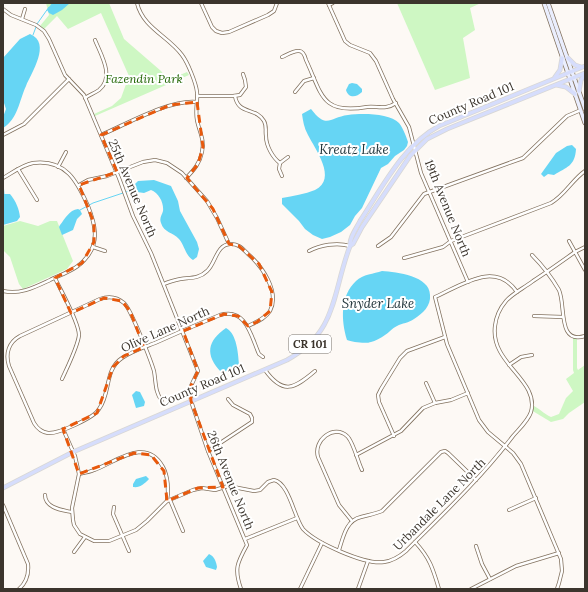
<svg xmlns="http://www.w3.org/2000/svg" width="588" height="592" viewBox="0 0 588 592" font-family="Lora,serif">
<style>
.green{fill:#cef7c3}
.water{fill:#66d5f4}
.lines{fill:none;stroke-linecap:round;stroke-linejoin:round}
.stream{stroke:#66d5f4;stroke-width:1}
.street-casing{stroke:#82715e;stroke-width:4}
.secondary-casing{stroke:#82715e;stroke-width:5}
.primary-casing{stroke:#d8d7d5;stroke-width:5}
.street{stroke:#fff;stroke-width:2.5}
.secondary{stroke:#eaeefe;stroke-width:3.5}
.primary{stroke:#d6ddfc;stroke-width:3.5}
.marked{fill:none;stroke:#e8590c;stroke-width:3;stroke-dasharray:8 5;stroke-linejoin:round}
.labels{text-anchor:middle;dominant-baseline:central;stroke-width:4;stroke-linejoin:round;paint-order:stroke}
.shield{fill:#fff;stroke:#76726c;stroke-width:1}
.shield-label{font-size:11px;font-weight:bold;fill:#3c352d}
.park-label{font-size:12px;font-style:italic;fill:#216503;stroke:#fff}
.street-label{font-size:12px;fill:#3c352d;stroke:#fff}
.water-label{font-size:13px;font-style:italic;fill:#1b2f35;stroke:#fff}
</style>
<rect width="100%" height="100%" fill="#fdf9f5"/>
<g class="green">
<polygon points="46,3 109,3 124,39 161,71 168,80 187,72 189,75 95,116 94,114 112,106 121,98 129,76 101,13 68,29 57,16 44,29 40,26 49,15"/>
<polygon points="397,3 481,3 470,8 475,30 463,38 470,78 435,90"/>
<polygon points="20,221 38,226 50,221 57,221 73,261 67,269 23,289 19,284 10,257 3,250 3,226"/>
<path d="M573 336 577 337V368L578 370 585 365V402L569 413 563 419 551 422 531 410 532 405C539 408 544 414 551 417L559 414 566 398 573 391 566 379 574 373 573 370Z"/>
</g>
<g class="water">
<polygon points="52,3 70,3 62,10 53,15 49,13 47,10"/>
<path d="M30 34C52 43 31 73 26 86 19 101 18 119 3 128V117L6 109 3 100V58L20 39Z"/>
<path d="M352 83 357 84 362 89V92C356 98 348 98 346 90L349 84Z"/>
<path d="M311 109C327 130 330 117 348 115 361 113 390 113 399 123 403 128 406 136 408 142L407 146 404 150 395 156 388 164 381 168 362 208 355 216 350 225 341 232 330 237 322 239 313 235 305 229 299 221 282 204V198C293 196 305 194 315 190 338 179 315 149 308 135 304 128 303 121 302 114Z"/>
<path d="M572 145 576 149C575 166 567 167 554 175L548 174 544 177 541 174 556 153 567 146Z"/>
<path d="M154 180 171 186 178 201 180 211 197 242 199 249 197 257 193 260C185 255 185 246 179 239 173 232 164 233 161 223 159 218 162 215 163 211 164 203 159 193 151 190L144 193 137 192 134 185 138 181Z"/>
<path d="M3 194H10C16 201 19 209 20 217L17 221 3 225Z"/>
<path d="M78 209 80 210 82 214 77 219 73 230 62 235 59 227 60 225C65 219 69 210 78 209Z"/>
<path d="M382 271C397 272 430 276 430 295 431 306 423 313 414 319 409 323 402 323 397 326 392 328 389 333 385 335 381 338 375 341 371 342 366 344 352 342 347 340 341 320 340 296 356 281 363 274 374 274 382 271Z"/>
<path d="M226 328C237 334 238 353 239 364L234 370 221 372C205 355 207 341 226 328Z"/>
<polygon points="136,391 140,392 145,402 144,406 136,408 132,395"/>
<path d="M146 476 149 479C144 484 140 488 133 487V484L136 479Z"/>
<path d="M209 554C214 556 216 561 217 567L216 570 206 567 203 561Z"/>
</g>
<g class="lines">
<g class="stream">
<polyline points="37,24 49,7"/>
<polyline points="33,35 36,27"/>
<polyline points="3,183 4,194"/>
<polyline points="126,192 136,189"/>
<polyline points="80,210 93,203 123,193"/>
</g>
<defs>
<g id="street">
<path d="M137 3C143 28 168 36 182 55 188 63 196 83 197 92 198 101 195 110 197 120 199 131 205 140 202 152 200 163 194 170 186 178"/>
<polyline points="201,3 212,27 216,31 222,33 229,32 268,15 274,11 277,3"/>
<polyline points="328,3 345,41 350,45 370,53 376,61 393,99 409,127 421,173 468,282"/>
<polyline points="329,5 333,3"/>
<path d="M3 9 11 15 36 25 44 31 49 39 65 75 84 95 119 178 133 216 151 253 198 371 190 388 191 401 208 451 247 545C237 563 234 569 241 589"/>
<polyline points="22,19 25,9"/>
<path d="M282 57C287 55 294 50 299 51 303 51 305 56 306 60 322 94 321 115 367 107 378 106 386 110 396 103"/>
<polyline points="295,92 304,81 314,78"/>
<polyline points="197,96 233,96 240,95 246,87 245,80 243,74"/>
<path d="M235 96C238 115 256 107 264 121 267 126 265 131 266 136 266 146 273 158 280 163"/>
<path d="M85 98C89 95 95 93 99 90 115 77 101 55 95 40"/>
<polyline points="3,135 24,124 69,79"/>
<path d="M101 135C127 124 170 99 197 102"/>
<polyline points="280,163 279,169 282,176"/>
<polyline points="280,163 288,157"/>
<polyline points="58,167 66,152"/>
<polyline points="18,169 37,200"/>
<path d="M3 178C12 173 22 165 33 163 66 159 77 181 88 206 95 224 100 242 86 258 77 270 62 274 50 280 35 287 20 295 3 291"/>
<polyline points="79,185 88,180 107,176 143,162 155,160 167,163 182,173 207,201 217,218 229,244"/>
<polyline points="569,241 585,270"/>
<polyline points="378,246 391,237 424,194 523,158 567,116 581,110"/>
<polyline points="93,247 105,251"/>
<path d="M309 251C320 245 337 242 350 246"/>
<path d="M532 255C542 265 552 278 559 290 566 305 557 345 585 336"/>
<path d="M404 258 443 247 451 241 551 203C565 195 572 180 585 171"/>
<path d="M55 278C61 291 79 322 79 335 78 346 67 368 62 379"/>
<path d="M164 284C168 282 172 281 176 280 187 277 198 280 207 271 216 263 216 245 230 244 238 243 243 249 248 254 262 266 280 292 270 311 265 319 256 322 248 326"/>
<path d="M517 292C495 260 462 285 435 297L447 344 479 420 488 432 513 453 521 464 561 559 562 571 559 583 557 589"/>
<polyline points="534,316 563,317"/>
<polyline points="509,365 521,357 532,355"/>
<path d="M265 370C283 395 294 389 315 371"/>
<polyline points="426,383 435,403"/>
<path d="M162 401C155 393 156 382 154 371 151 361 131 309 124 303 117 297 108 296 100 299L20 336C9 342 5 353 9 366L34 423C37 428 41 432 48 433 58 434 94 418 99 409 111 393 104 370 122 358 132 351 145 347 155 343 177 333 198 324 220 315 246 307 251 336 259 354L263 357"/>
<path d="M63 429 75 456 79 474 72 508 73 520 74 525 80 534 94 541H109L136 530 147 521 167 501 193 490 202 488 215 490 228 486 254 491 260 490 268 482 274 480C289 483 294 517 303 529 316 543 365 565 384 562 392 561 399 557 406 551 443 514 481 478 513 436 519 429 528 421 531 412 540 380 490 364 495 326 496 317 500 308 506 301 513 293 524 288 533 281 547 272 561 262 575 252L585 247"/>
<polyline points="394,436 379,402 378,395 381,389 400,358 407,351 445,337"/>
<polyline points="208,451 252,422 252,418 250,414 233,405 228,399"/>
<polyline points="356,455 401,431 423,408 435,403 451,400 468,393"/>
<path d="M79 474C84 473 90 472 94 470 116 462 146 436 163 467 168 476 169 491 167 501"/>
<path d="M45 495C45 508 62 510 71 512"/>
<polyline points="170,500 183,531"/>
<path d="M3 505 28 564C29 574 27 582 19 589"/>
<polyline points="114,507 113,514 129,551"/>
<polyline points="509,510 536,498"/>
<path d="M352 521 339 505 318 457C313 440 334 424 347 436 353 441 358 462 362 470"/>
<polyline points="245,539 297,518"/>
<path d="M415 542C430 558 433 569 439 589"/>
<polyline points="476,546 482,564 490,579"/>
<path d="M339 550C343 538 346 520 361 517 368 515 375 514 382 511L441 452 445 451 448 453 476 480"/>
<polyline points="74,552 85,537"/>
<polyline points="300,589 322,543"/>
<polyline points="358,589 368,561"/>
<polyline points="471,589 516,566 559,553"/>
</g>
<g id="secondary">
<polyline points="544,3 585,123"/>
<polyline points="548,3 585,109"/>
</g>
<g id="primary">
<polyline points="568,58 575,65 581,67"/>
<polyline points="555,77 560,70 562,58"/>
<polyline points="557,85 566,87 575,94"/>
<polyline points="579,91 581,80 585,74"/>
<polyline points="350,246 353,244 362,227 410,156 427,139 447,129 585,73"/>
<path d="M3 488 73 452 287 360C338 332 332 293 350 246 349 238 356 229 360 221 382 188 403 145 439 126L585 66"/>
</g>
</defs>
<use href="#street" class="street-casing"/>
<use href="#secondary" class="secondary-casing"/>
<use href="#primary" class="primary-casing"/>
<use href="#street" class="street"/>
<use href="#secondary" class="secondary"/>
<use href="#primary" class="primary"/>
</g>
<path class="marked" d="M197 102 203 147 198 164 187 178 213 209 229 244 239 246 259 264 272 292 270 311 257 322 248 326 238 316 224 314 183 331 198 371 190 388 191 401 223 487 198 488 167 501 164 471 151 455 134 453 79 474 63 429 97 413 113 367 124 356 144 347 130 311 122 301 104 298 71 313 55 278 82 263 94 242V223L79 185 117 172 101 135 170 105Z"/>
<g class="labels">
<rect class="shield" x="289" y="335" width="42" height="18" rx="3"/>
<g class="shield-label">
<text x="310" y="344">CR 101</text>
</g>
<g class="park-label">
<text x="144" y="78">Fazendin Park</text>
</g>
<g class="street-label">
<text transform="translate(471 103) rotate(-23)">County Road 101</text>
<text transform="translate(133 188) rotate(67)">25th Avenue North</text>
<text transform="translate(448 208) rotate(68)">19th Avenue North</text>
<text transform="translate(165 329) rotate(-24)">Olive Lane North</text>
<text transform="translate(202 385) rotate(-23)">County Road 101</text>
<text transform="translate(231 480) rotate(68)">26th Avenue North</text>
<text transform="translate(439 504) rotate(-45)">Urbandale Lane North</text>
</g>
<g class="water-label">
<text x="354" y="149">Kreatz Lake</text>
<text x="378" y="303">Snyder Lake</text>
</g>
</g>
<rect width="588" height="592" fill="none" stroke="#3c352d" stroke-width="8"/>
</svg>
